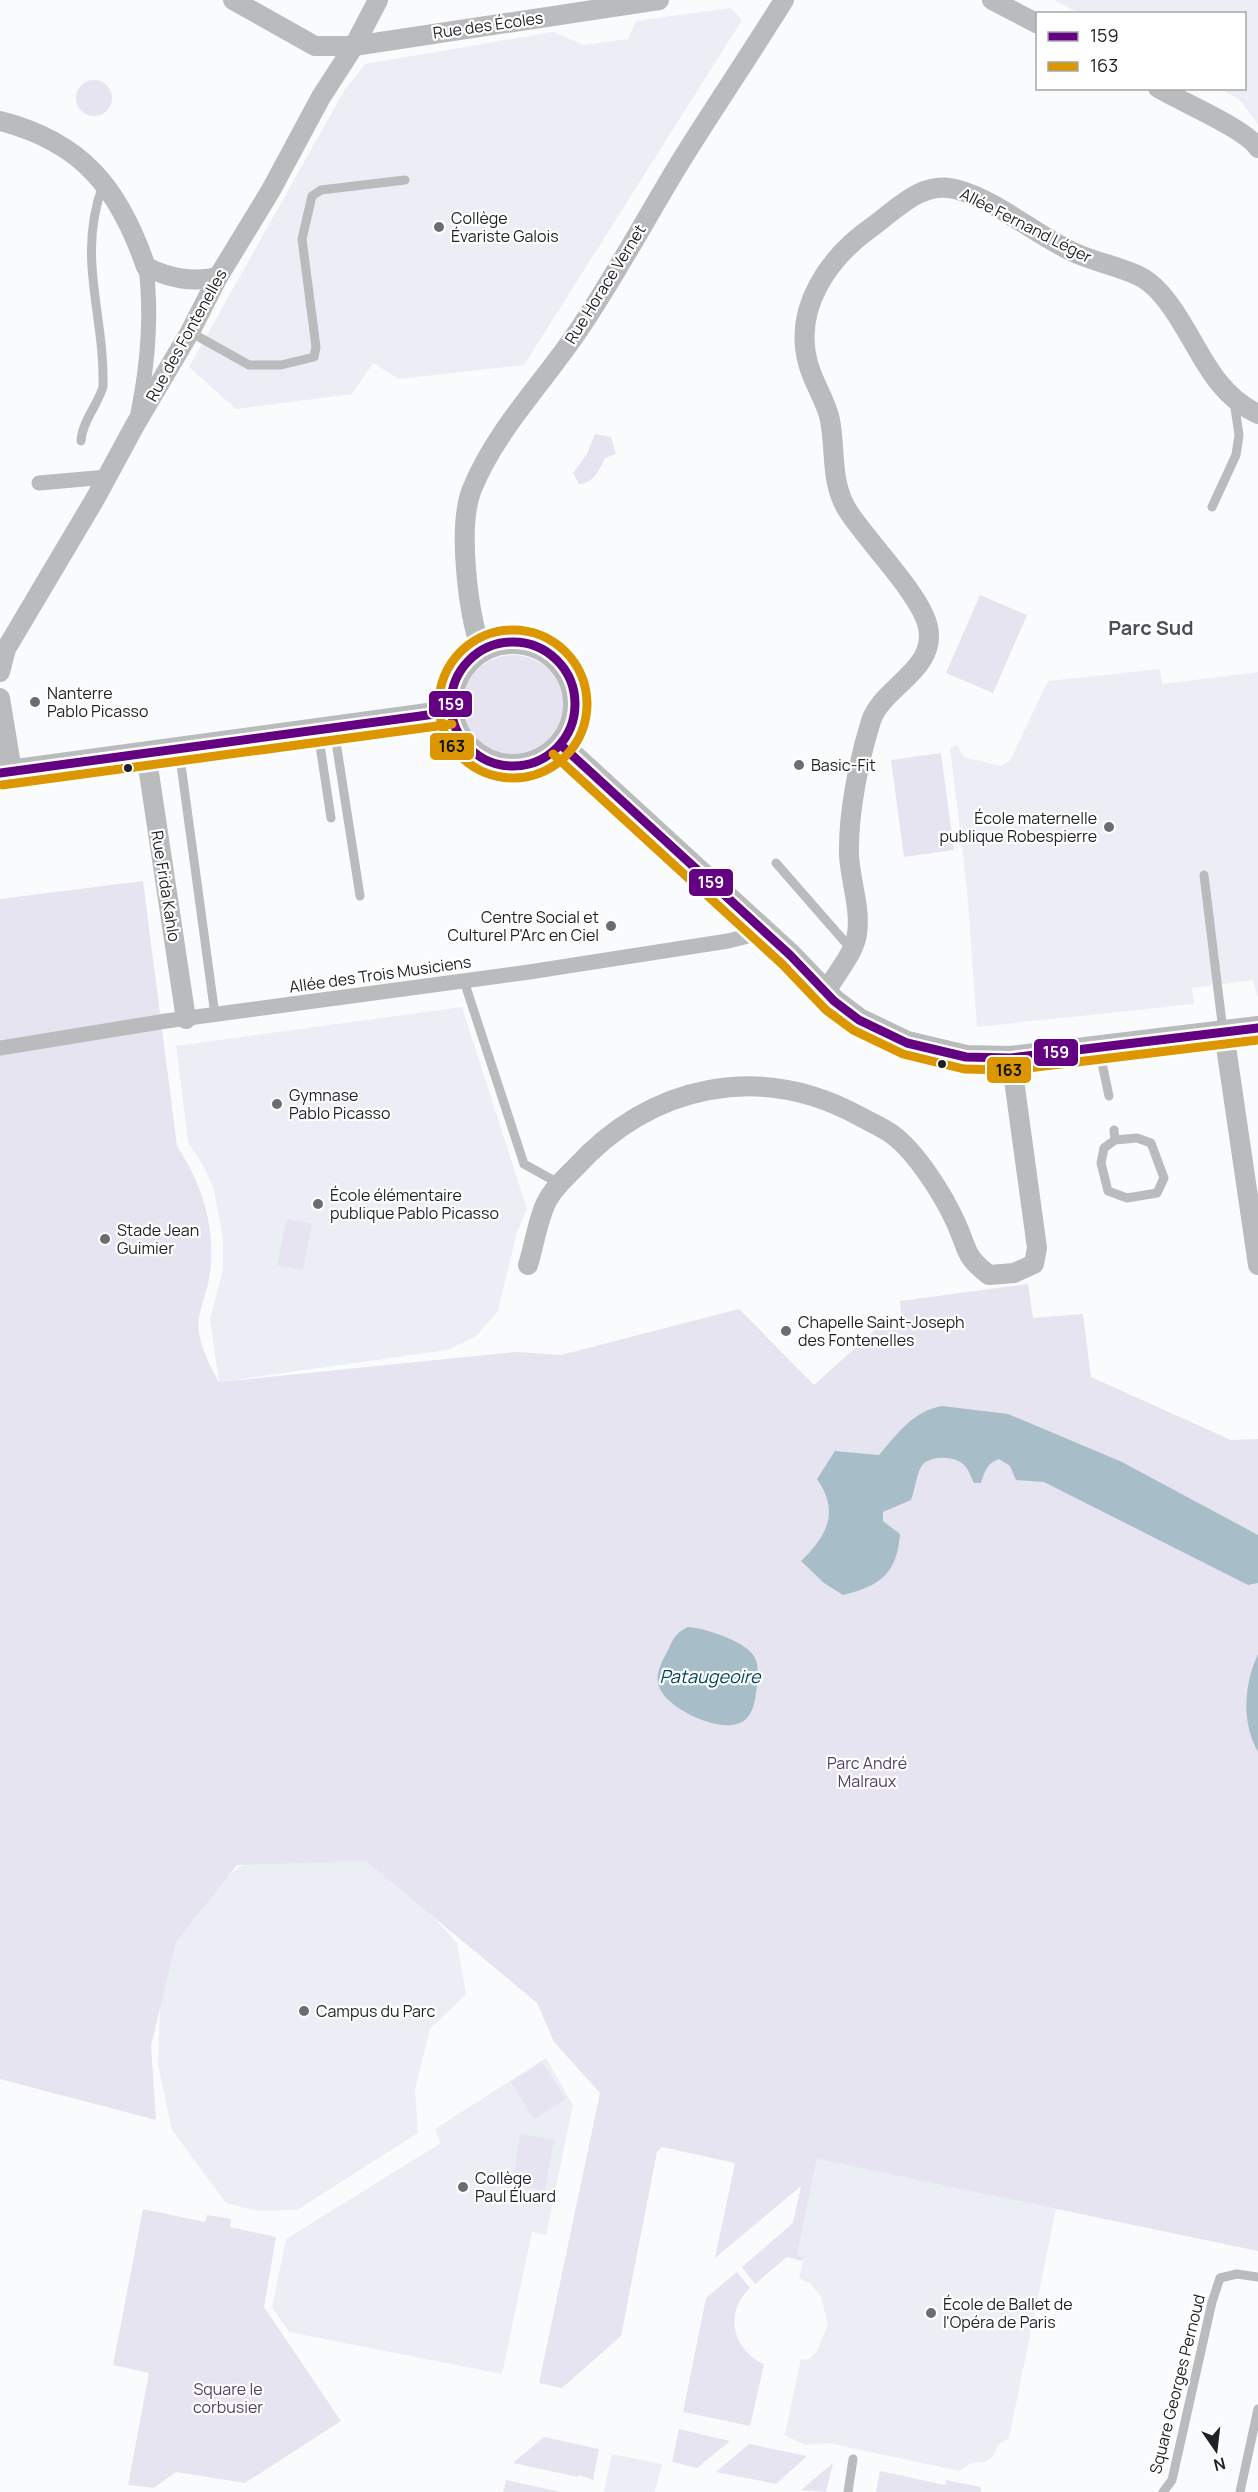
<svg xmlns="http://www.w3.org/2000/svg" width="1258" height="2492" viewBox="0 0 1258 2492" font-family="Manrope,sans-serif">
<style>
.built{fill:#ebeef5}
.green{fill:#e7e4f1}
.water{fill:#a7bec8}
.lines{fill:none;stroke-linecap:round;stroke-linejoin:round}
.service{stroke:#b9bbbc;stroke-width:9}
.pedestrian{stroke:#b9bbbc;stroke-width:15}
.minor{stroke:#b9bbbc;stroke-width:20}
.tertiary{stroke:#b9bbbc;stroke-width:24}
.bus-1-casing{stroke:#fff;stroke-width:14}
.bus-2-casing{stroke:#fff;stroke-width:14}
.bus-1{stroke:#640082;stroke-width:9}
.bus-2{stroke:#dc9600;stroke-width:9}
.poi-dot{fill:#6b6d70;stroke:#fff;stroke-width:2}
.bus-dot{fill:#1f2124;stroke:#fff;stroke-width:2}
.labels{text-anchor:middle;dominant-baseline:central;stroke-width:4.5;stroke-linejoin:round;paint-order:stroke}
.street-label{font-size:16px;fill:#1f2124;stroke:#fff}
.poi-label{font-size:16px;fill:#1f2124;stroke:#fff;text-anchor:start}
.park-label{font-size:16px;fill:#51416b;stroke:#fff}
.water-label{font-size:18px;font-style:italic;fill:#00485d;stroke:#fff}
.quarter-label{font-size:20px;font-weight:bold;fill:#4b4f57;stroke:#fff}
.line-badge{stroke:#fff;stroke-width:2}
.badge-label{font-size:16px;text-anchor:middle;font-weight:bold;fill:#fff}
.pale-badge-label{font-size:16px;text-anchor:middle;font-weight:bold;fill:#111}
</style>
<rect width="100%" height="100%" fill="#f9fbfd"/>
<g class="built">
<polygon points="1054,0 1258,0 1258,124 1239,99 1219,89 1244,88 1244,14 1079,13"/>
<polygon points="731,8 742,20 524,365 399,379 373,363 352,394 236,409 189,367 344,91 365,64 553,32 584,45 628,39 636,21"/>
<polygon points="1160,669 1162,684 1258,672 1258,998 1253,980 1192,988 1194,1004 977,1027 967,889 950,748 957,745 964,757 1000,766 1010,761 1048,681"/>
<polygon points="462,1007 527,1209 517,1232 498,1311 475,1337 447,1350 219,1382 210,1319 223,1270 223,1239 214,1190 205,1169 188,1142 176,1046"/>
<polygon points="260,1853 380,1858 457,1943 466,1994 430,2029 415,2089 418,2133 297,2210 258,2211 226,2203 172,2130 158,2065 162,1957 212,1887"/>
<polygon points="546,2058 573,2105 546,2235 532,2232 502,2374 289,2332 272,2307 286,2239 441,2143 435,2129"/>
<polygon points="817,2159 1056,2209 1009,2438 998,2445 994,2455 986,2462 971,2463 960,2471 828,2443 805,2445 783,2434 785,2434 801,2359 808,2360 817,2351 828,2324 821,2297 811,2284 799,2278 804,2257 797,2255"/>
<polygon points="612,2454 662,2464 655,2492 604,2492"/>
</g>
<g class="green">
<circle cx="94" cy="98" r="18"/>
<path d="M595 434 611 437 616 454 605 458C599 470 594 483 579 484L573 473 587 454Z"/>
<polygon points="980,595 1027,615 993,693 946,673"/>
<circle cx="513" cy="706" r="51"/>
<polygon points="941,753 954,850 904,857 891,760"/>
<path d="M143 881 177 1146C200 1181 214 1221 211 1263 210 1283 203 1299 199 1317 195 1336 210 1367 219 1382L516 1352 561 1355 739 1309 814 1385 877 1328 902 1324 900 1301 1028 1284 1033 1318 1083 1314 1091 1377 1231 1440 1258 1439V2251L817 2159 797 2255 804 2257 802 2261 787 2257 755 2284 742 2267 793 2223 801 2186 715 2258 735 2163 662 2147 657 2152 621 2336 562 2388 539 2383 600 2093 554 2042 537 2003 366 1861 237 1865 176 1942 151 2046 156 2120 0 2079V899Z"/>
<polygon points="287,1219 312,1224 303,1270 277,1265"/>
<polygon points="542,2062 566,2099 534,2119 511,2082"/>
<polygon points="520,2134 554,2139 545,2191 512,2185"/>
<polygon points="143,2209 205,2222 207,2215 231,2219 230,2227 276,2237 264,2307 341,2421 245,2483 176,2472 154,2488 128,2485 149,2373 113,2365"/>
<path d="M737 2272 750 2288C724 2312 732 2350 764 2364L750 2426 683 2412 706 2298Z"/>
<polygon points="679,2429 730,2441 697,2468 672,2462"/>
<polygon points="544,2437 599,2449 593,2480 579,2475 578,2477 513,2463"/>
<polygon points="749,2444 807,2456 776,2484 716,2472"/>
<polygon points="833,2463 826,2492 801,2490"/>
<polygon points="880,2471 945,2485 946,2480 981,2487 981,2492 876,2492"/>
<polygon points="506,2480 561,2492 503,2492"/>
</g>
<g class="water">
<path d="M942 1406 1008 1414 1122 1462 1258 1535V1583L1248 1585 1044 1482 1016 1480 1010 1466 999 1459C987 1463 985 1471 981 1483H974C971 1478 969 1470 965 1466 956 1455 928 1455 921 1467 916 1476 915 1490 911 1500L883 1512V1521L900 1534C897 1574 880 1586 843 1595L824 1583 801 1561C827 1536 840 1512 817 1479L835 1451 879 1455C898 1433 913 1411 942 1406Z"/>
<path d="M688 1627C705 1628 750 1642 756 1660 759 1669 758 1684 756 1692 755 1702 753 1711 747 1718 729 1739 669 1710 660 1689 654 1677 660 1665 666 1654 672 1642 674 1633 688 1627Z"/>
<path d="M1258 1654V1752C1241 1722 1244 1684 1258 1654Z"/>
</g>
<g class="lines">
<g class="service">
<polyline points="190,332 249,365 281,365 314,357 316,347 302,239 312,196 321,190 405,180"/>
<path d="M81 441C82 422 97 406 103 387 105 314 76 258 103 185"/>
<polyline points="1212,507 1236,455 1239,435 1234,401"/>
<polyline points="334,729 360,896"/>
<polyline points="318,732 331,818"/>
<polyline points="179,750 215,1015"/>
<polyline points="776,863 852,950"/>
<polyline points="1204,875 1223,1031"/>
<polyline points="464,981 524,1164 560,1184"/>
<polyline points="1099,1049 1109,1096"/>
<polyline points="1114,1130 1115,1140 1104,1148 1101,1163 1108,1191 1127,1198 1157,1193 1164,1178 1151,1143 1137,1138 1115,1140"/>
<polyline points="848,2492 853,2459"/>
<polyline points="1163,2492 1172,2480 1212,2302 1220,2278 1237,2274 1258,2277"/>
<polyline points="1240,2492 1258,2409"/>
</g>
<g class="pedestrian">
<path d="M138 413C148 364 152 316 146 267"/>
<polyline points="39,483 107,477"/>
<polyline points="0,1048 166,1021 529,972 728,941 764,932"/>
</g>
<g class="minor">
<polyline points="233,0 315,46 354,46 659,0"/>
<polyline points="992,0 1038,24"/>
<path d="M1158 88C1180 101 1246 129 1258 148"/>
<path d="M0 121C82 142 119 188 146 267 170 278 191 283 218 277"/>
<path d="M481 650C468 612 457 526 472 489 496 430 543 383 578 331 614 278 645 220 679 164 713 109 750 55 784 0"/>
<polyline points="0,672 6,649 95,499 135,425 190,332 218,277 271,190 321,97 354,46 378,0"/>
<polyline points="0,698 12,771"/>
<polyline points="146,753 186,1019"/>
<path d="M825 993C835 975 854 954 857 934 861 909 850 880 849 854 848 814 859 759 871 721 882 687 937 670 928 627 922 596 867 541 848 511 830 483 836 451 830 420 826 400 813 383 808 363 793 308 829 257 872 227 897 209 921 181 955 189 997 200 1034 234 1073 252 1096 263 1121 266 1143 278 1151 283 1161 293 1167 301 1198 341 1209 391 1258 414"/>
<polyline points="1224,1033 1258,1265"/>
<path d="M528 1265C534 1247 539 1211 550 1196 556 1186 566 1177 574 1169 651 1084 760 1061 861 1117 872 1123 884 1128 893 1135 917 1153 944 1196 956 1223 969 1251 963 1255 989 1275L1014 1273 1034 1264 1037 1248 1011 1058"/>
</g>
<g class="tertiary">
<circle cx="513" cy="704" r="62"/>
<polyline points="561,745 790,955 834,1001 859,1020 907,1043 966,1057 1011,1058 1258,1028"/>
<polyline points="0,773 450,712"/>
</g>
<defs>
<g id="bus-1">
<circle cx="513" cy="704" r="62"/>
<polyline points="561,745 790,955 834,1001 859,1020 907,1043 966,1057 1011,1058 1258,1028"/>
<polyline points="0,773 450,712"/>
</g>
<g id="bus-2">
<circle cx="513" cy="704" r="74"/>
<polyline points="553,754 782,964 826,1010 853,1030 903,1054 964,1069 1011,1070 1258,1040"/>
<polyline points="2,785 452,724"/>
</g>
</defs>
<use href="#bus-1" class="bus-1-casing"/>
<use href="#bus-2" class="bus-2-casing"/>
<use href="#bus-1" class="bus-1"/>
<use href="#bus-2" class="bus-2"/>
</g>
<g class="poi-dot">
<circle cx="439" cy="227" r="6"/>
<circle cx="35" cy="702" r="6"/>
<circle cx="799" cy="765" r="6"/>
<circle cx="1109" cy="827" r="6"/>
<circle cx="611" cy="926" r="6"/>
<circle cx="277" cy="1104" r="6"/>
<circle cx="318" cy="1204" r="6"/>
<circle cx="105" cy="1239" r="6"/>
<circle cx="786" cy="1331" r="6"/>
<circle cx="304" cy="2011" r="6"/>
<circle cx="463" cy="2187" r="6"/>
<circle cx="931" cy="2313" r="6"/>
</g>
<g class="bus-dot">
<circle cx="128" cy="768" r="5"/>
<circle cx="942" cy="1064" r="5"/>
</g>
<g class="labels">
<g class="street-label">
<text transform="translate(488 25) rotate(-8)">Rue des Écoles</text>
<text transform="translate(1026 225) rotate(27)">Allée Fernand Léger</text>
<text transform="translate(605 284) rotate(-58)">Rue Horace Vernet</text>
<text transform="translate(186 335) rotate(-61)">Rue des Fontenelles</text>
<text transform="translate(166 886) rotate(81)">Rue Frida Kahlo</text>
<text transform="translate(380 974) rotate(-8)">Allée des Trois Musiciens</text>
<text transform="translate(1177 2384) rotate(-76)">Square Georges Pernoud</text>
</g>
<g class="poi-label">
<text x="451" y="218">Collège<tspan x="451" dy="18">Évariste Galois</tspan></text>
<text x="47" y="693">Nanterre<tspan x="47" dy="18">Pablo Picasso</tspan></text>
<text x="811" y="765">Basic-Fit</text>
<text x="1097" y="818" text-anchor="end">École maternelle<tspan x="1097" dy="18">publique Robespierre</tspan></text>
<text x="599" y="917" text-anchor="end">Centre Social et<tspan x="599" dy="18">Culturel P'Arc en Ciel</tspan></text>
<text x="289" y="1095">Gymnase<tspan x="289" dy="18">Pablo Picasso</tspan></text>
<text x="330" y="1195">École élémentaire<tspan x="330" dy="18">publique Pablo Picasso</tspan></text>
<text x="117" y="1230">Stade Jean<tspan x="117" dy="18">Guimier</tspan></text>
<text x="798" y="1322">Chapelle Saint-Joseph<tspan x="798" dy="18">des Fontenelles</tspan></text>
<text x="316" y="2011">Campus du Parc</text>
<text x="475" y="2178">Collège<tspan x="475" dy="18">Paul Éluard</tspan></text>
<text x="943" y="2304">École de Ballet de<tspan x="943" dy="18">l'Opéra de Paris</tspan></text>
</g>
<g class="park-label">
<text x="867" y="1763">Parc André<tspan x="867" dy="18">Malraux</tspan></text>
<text x="228" y="2389">Square le<tspan x="228" dy="18">corbusier</tspan></text>
</g>
<g class="water-label">
<text x="710" y="1676">Pataugeoire</text>
</g>
<g class="quarter-label">
<text x="1151" y="627">Parc Sud</text>
</g>
</g>
<g class="line-badge">
<rect x="428" y="690" width="45" height="28" rx="6" fill="#640082"/>
<rect x="429" y="732" width="46" height="29" rx="6" fill="#dc9600"/>
<rect x="688" y="868" width="46" height="29" rx="6" fill="#640082"/>
<rect x="1033" y="1038" width="46" height="29" rx="6" fill="#640082"/>
<rect x="986" y="1056" width="46" height="28" rx="6" fill="#dc9600"/>
</g>
<g class="badge-label">
<text x="451" y="710">159</text>
<text x="711" y="888">159</text>
<text x="1056" y="1058">159</text>
</g>
<g class="pale-badge-label">
<text x="452" y="752">163</text>
<text x="1009" y="1076">163</text>
</g>
<rect x="1036" y="12" width="210" height="78" fill="#ffffff" stroke="#a5a6a7" stroke-width="1.5"/>
<rect x="1048" y="32" width="30" height="9" fill="#640082" stroke="#a5a6a7" stroke-width="1.5"/>
<text x="1090" y="42" font-size="18" fill="#1f2124">159</text>
<rect x="1048" y="62" width="30" height="9" fill="#dc9600" stroke="#a5a6a7" stroke-width="1.5"/>
<text x="1090" y="72" font-size="18" fill="#1f2124">163</text>
<g transform="translate(1216 2450) rotate(166)" stroke="#ffffff" stroke-width="4.5" paint-order="stroke">
<path d="M0-4.5L10 22L0 15L-10 22Z" fill="#1f2124"/>
<text y="-9" font-size="16" font-weight="bold" text-anchor="middle" fill="#1f2124">N</text>
</g>
</svg>
